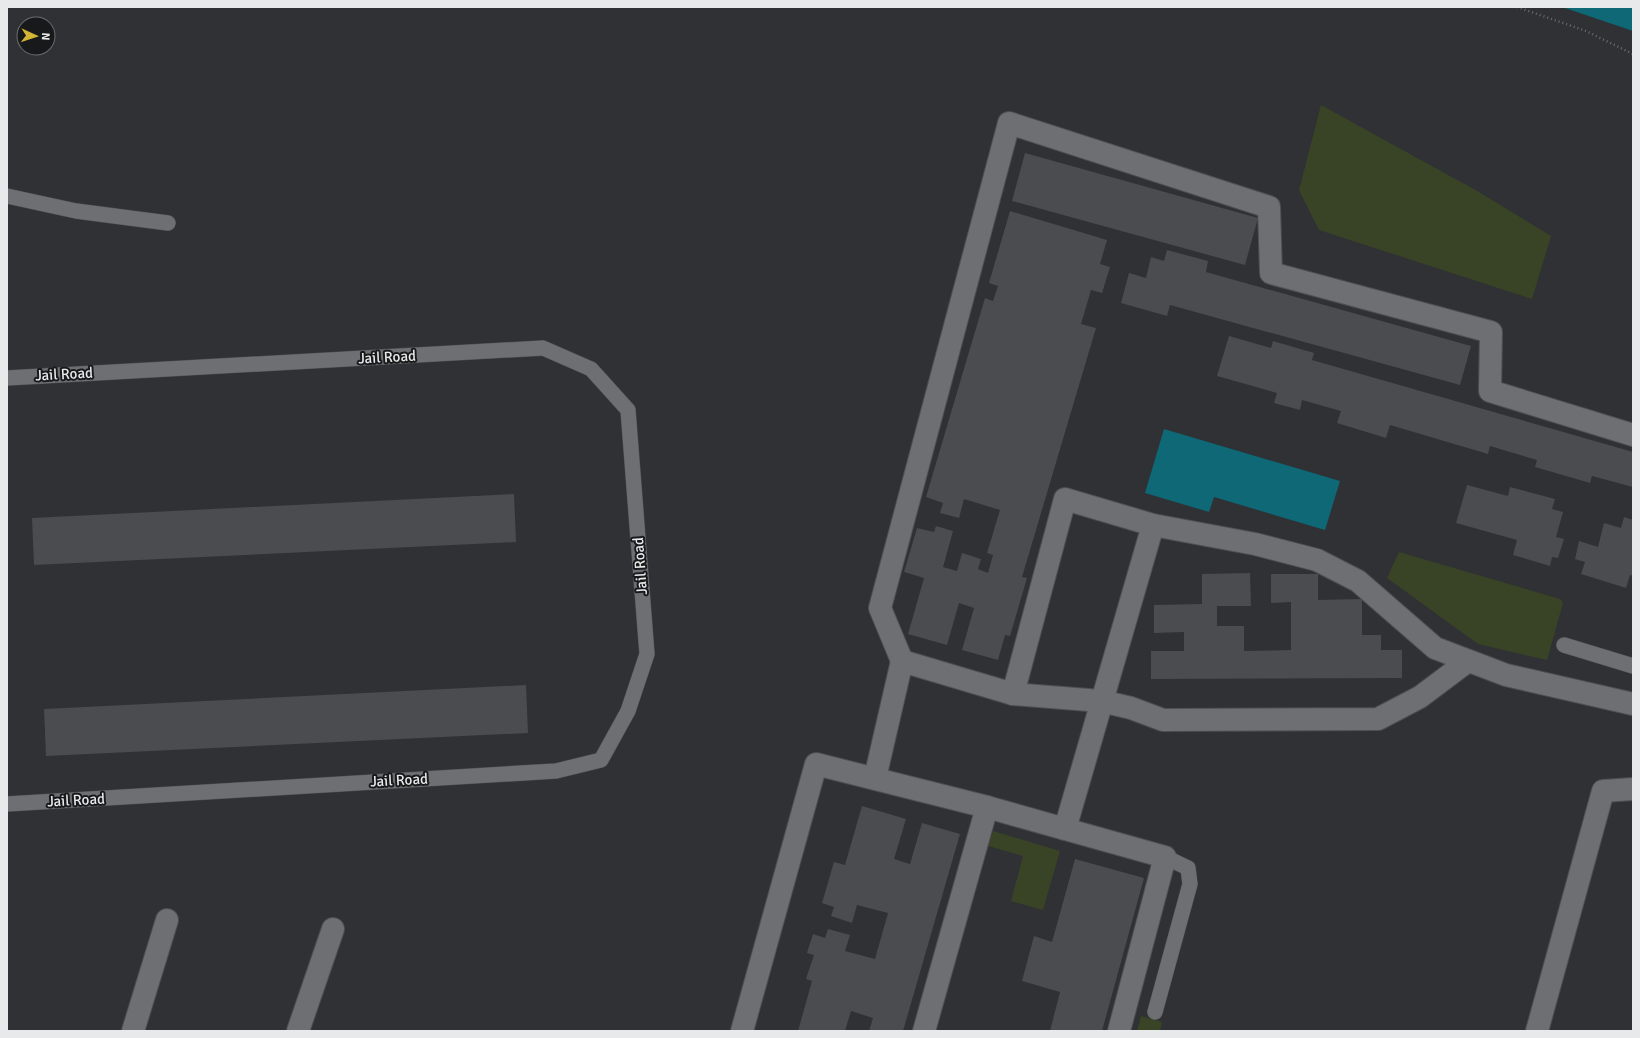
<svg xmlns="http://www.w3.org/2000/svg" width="1640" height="1038" viewBox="0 0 1640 1038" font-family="Signika,sans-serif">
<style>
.green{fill:#394426}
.water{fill:#0e6876}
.building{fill:#4a4c4f}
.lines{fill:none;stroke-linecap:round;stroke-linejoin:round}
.service-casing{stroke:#4e4f52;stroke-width:16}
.minor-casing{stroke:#4e4f52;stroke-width:24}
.path{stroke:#6a6c6f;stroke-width:2.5;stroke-dasharray:1 3;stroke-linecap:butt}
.service{stroke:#6d6f72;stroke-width:15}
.minor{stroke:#6d6f72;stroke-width:22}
.labels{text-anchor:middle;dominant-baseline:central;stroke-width:4;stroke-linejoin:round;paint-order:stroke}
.street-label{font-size:15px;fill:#e8e9eb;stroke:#18191a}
</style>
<rect width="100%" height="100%" fill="#2f3134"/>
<g class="green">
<polygon points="1321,105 1479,192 1551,236 1532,299 1319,230 1299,190"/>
<polygon points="1399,552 1560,599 1563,603 1547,660 1478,644 1387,578"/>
<polygon points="993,831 1060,851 1043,910 1011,901 1023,856 988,846"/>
<polygon points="1141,1016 1162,1022 1160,1031 1137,1031"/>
</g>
<g class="water">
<polygon points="1562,7 1633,7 1633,31"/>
<polygon points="1164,429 1340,481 1325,530 1214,497 1209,512 1145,493"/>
</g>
<g class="building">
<polygon points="1025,153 1258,218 1245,265 1012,201"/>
<polygon points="1010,211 1107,240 1100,264 1110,267 1102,293 1091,290 1081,324 1096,328 1022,577 1027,578 1010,636 1005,635 998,660 962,650 974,608 959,603 947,645 908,634 924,578 904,572 917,528 934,532 936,526 953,531 943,567 957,571 962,553 981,559 978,569 988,573 993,555 987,553 1000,510 964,499 959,518 940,513 943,503 926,497 985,298 993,301 998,286 989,283"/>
<polygon points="1167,250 1208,261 1206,272 1471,346 1460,385 1170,305 1167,316 1121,303 1129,273 1146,278 1151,257 1164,261"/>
<polygon points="1229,336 1271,348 1273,341 1314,353 1312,360 1633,452 1633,487 1592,476 1590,483 1535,467 1537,460 1490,446 1488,454 1390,425 1386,438 1337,423 1341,411 1302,400 1300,410 1274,403 1277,393 1217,376"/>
<polygon points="1467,485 1508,496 1510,487 1555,499 1552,509 1563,512 1556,537 1564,539 1558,558 1552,557 1550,566 1513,555 1517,540 1456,523"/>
<polygon points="514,494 516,542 34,565 32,518"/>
<polygon points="1624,517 1633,520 1633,576 1630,575 1626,588 1581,574 1585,562 1575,559 1579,541 1598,547 1604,523 1621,528"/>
<polygon points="1250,573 1251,606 1217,606 1217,626 1244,626 1244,651 1291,650 1291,602 1271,603 1271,574 1318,574 1318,600 1362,599 1362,635 1381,635 1381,650 1402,650 1402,678 1151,679 1151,651 1184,651 1184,632 1154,633 1154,605 1202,604 1202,574"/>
<polygon points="526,685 528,733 46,756 44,709"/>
<polygon points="862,806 906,819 894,859 910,864 922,823 960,834 903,1031 869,1031 873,1018 851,1011 845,1031 798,1031 812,981 806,979 814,955 807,953 813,934 825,938 828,929 850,935 845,951 875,959 888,913 857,905 852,923 831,916 834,907 822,903 834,862 845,865"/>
<polygon points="1075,859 1144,878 1102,1031 1050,1031 1060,992 1022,981 1034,936 1052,942"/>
</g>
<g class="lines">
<defs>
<g id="service">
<polyline points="7,196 76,211 168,223"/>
<polyline points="7,378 543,348 591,369 628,410 647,654 628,711 601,760 556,771 7,804"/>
<polyline points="1564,645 1633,666"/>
<polyline points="1155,1012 1190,884 1188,868 1165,857"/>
</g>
<g id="minor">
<polyline points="902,661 880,608 1009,123 1269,207 1271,273 1491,332 1490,391 1633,435"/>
<polyline points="1468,661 1420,697 1378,719 1163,720 1131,708 1101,701 1013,694 1065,499 1153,525 1255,544 1317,560 1358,581 1435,648 1506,675 1633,704"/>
<polyline points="875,778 902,661 1013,694"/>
<polyline points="1065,829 1165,857 1119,1031"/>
<polyline points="133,1031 167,920"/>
<polyline points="298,1031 333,929"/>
<polyline points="742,1031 816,764 987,807"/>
<polyline points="924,1031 987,807 1065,829 1153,525"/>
<polyline points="1537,1031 1603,791 1633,789"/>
</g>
</defs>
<use href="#service" class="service-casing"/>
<use href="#minor" class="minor-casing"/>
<polyline class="path" points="1517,7 1586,31 1633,54"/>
<use href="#service" class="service"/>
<use href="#minor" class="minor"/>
</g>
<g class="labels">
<g class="street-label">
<text transform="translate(387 357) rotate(-3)">Jail Road</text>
<text transform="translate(64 374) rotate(-3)">Jail Road</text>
<text transform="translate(640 566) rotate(-94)">Jail Road</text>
<text transform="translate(399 780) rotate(-3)">Jail Road</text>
<text transform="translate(76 800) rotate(-3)">Jail Road</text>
</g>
</g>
<rect width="1640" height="1038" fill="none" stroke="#e8e9eb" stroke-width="16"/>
<g transform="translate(36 36) rotate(93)"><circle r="19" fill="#18191a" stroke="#6b6c6e"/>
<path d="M0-3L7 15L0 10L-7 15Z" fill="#d5b535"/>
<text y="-6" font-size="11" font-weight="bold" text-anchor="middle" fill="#e8e9eb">N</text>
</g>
</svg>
